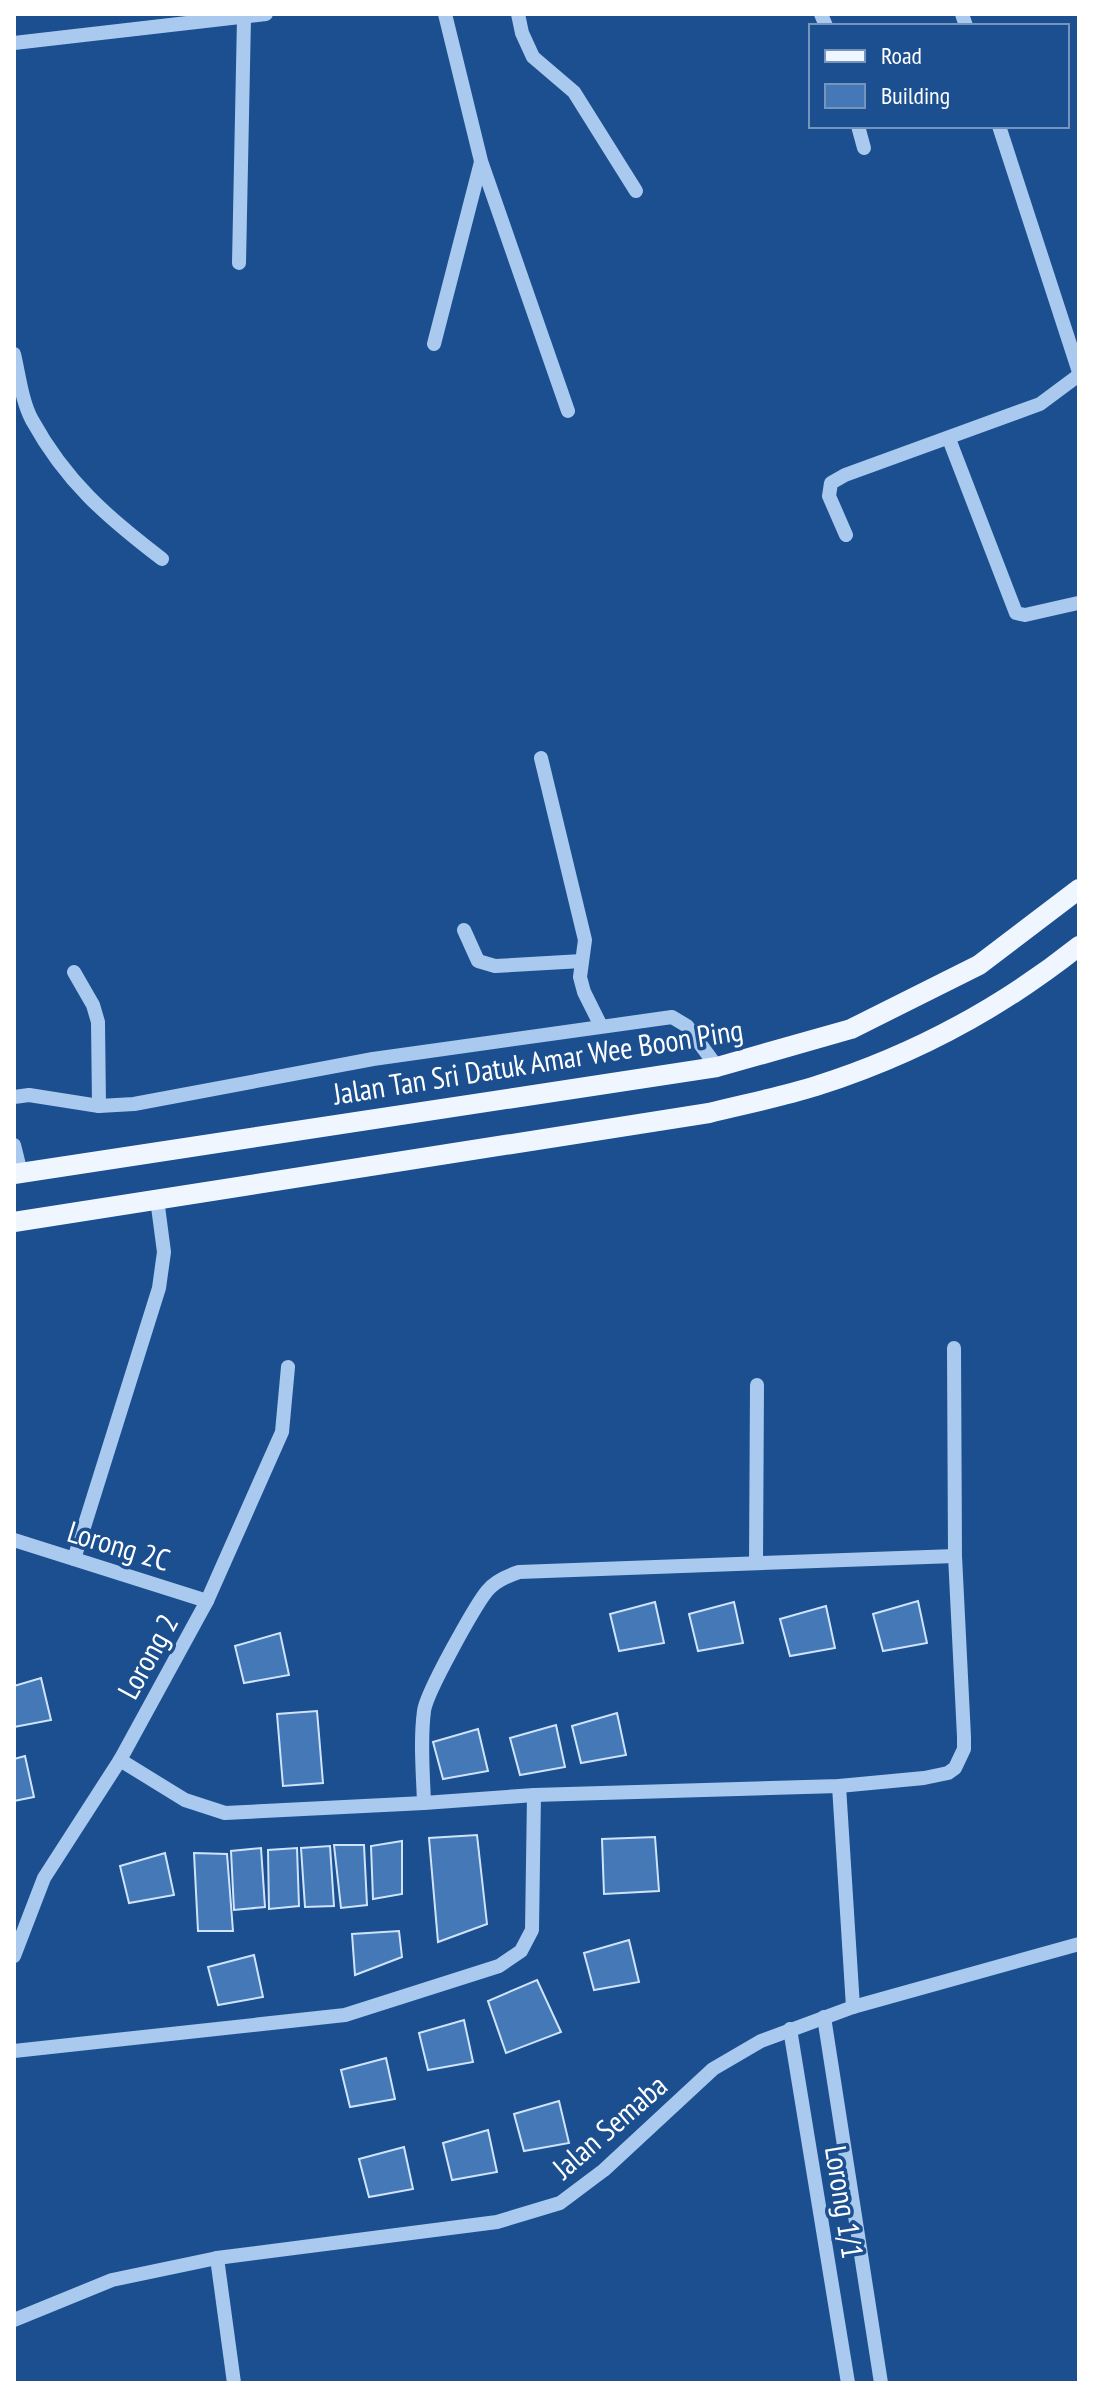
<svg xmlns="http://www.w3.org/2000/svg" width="1093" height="2397" viewBox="0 0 1093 2397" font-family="'PT Sans Narrow',sans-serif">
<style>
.building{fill:#4478b7;stroke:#cfe3fa;stroke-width:2}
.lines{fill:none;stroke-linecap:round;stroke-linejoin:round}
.minor{stroke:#a9c9ee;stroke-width:14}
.major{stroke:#f0f6ff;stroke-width:20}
.labels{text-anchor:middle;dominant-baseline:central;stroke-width:7;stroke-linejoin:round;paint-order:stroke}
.street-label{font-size:30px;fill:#fff;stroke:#1b4f8f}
</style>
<rect width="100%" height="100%" fill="#1b4f8f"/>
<g class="building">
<polygon points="918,1601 927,1643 883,1651 873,1614"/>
<polygon points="655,1602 664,1643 619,1651 610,1614"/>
<polygon points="734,1602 743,1643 698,1651 689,1614"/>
<polygon points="826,1606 835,1648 790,1656 780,1619"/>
<polygon points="280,1633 289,1675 244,1683 235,1646"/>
<polygon points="41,1678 51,1720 14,1727 14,1686"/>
<polygon points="317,1711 323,1783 283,1786 277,1714"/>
<polygon points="617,1713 626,1755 581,1763 572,1726"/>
<polygon points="556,1725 565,1767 520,1775 510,1738"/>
<polygon points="478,1729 488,1771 443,1779 433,1742"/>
<polygon points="25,1756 34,1797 14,1801 14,1759"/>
<polygon points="477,1835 487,1924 438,1942 429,1838"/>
<polygon points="655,1837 659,1891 604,1894 602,1839"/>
<polygon points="402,1841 402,1894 373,1899 371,1846"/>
<polygon points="334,1845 364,1845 367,1905 341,1908"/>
<polygon points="330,1846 334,1906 305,1907 301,1848"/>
<polygon points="261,1848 265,1907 234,1910 231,1851"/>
<polygon points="297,1848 299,1906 269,1909 268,1850"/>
<polygon points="165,1853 174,1895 129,1903 120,1866"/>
<polygon points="194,1853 227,1854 233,1931 198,1931"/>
<polygon points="399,1931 402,1957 355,1975 352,1934"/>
<polygon points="629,1940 639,1982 594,1990 584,1953"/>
<polygon points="254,1955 263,1997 218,2005 208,1967"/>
<polygon points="537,1980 561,2032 506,2053 488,2001"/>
<polygon points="464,2020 473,2062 428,2070 419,2033"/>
<polygon points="386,2058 395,2099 350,2107 341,2070"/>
<polygon points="559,2101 569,2143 524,2151 514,2114"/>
<polygon points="488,2130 497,2172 452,2180 443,2143"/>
<polygon points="404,2147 413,2189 369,2197 359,2159"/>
</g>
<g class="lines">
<g class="minor">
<polyline points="445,14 481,161 568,411"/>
<polyline points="518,14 522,33 533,57 574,92 636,191"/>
<polyline points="821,14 826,26"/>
<polyline points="962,14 966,26"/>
<polyline points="14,43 266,14"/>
<polyline points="858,126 864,148"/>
<polyline points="999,126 1079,372"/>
<polyline points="239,263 244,18"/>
<polyline points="434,344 481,162"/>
<path d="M14 354C19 375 22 402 32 420 66 482 107 517 162 559"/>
<polyline points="949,439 1016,613 1025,615 1078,603"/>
<polyline points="846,535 829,496 831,483 845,475 1040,404 1079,375"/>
<polyline points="541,758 585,940 580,977 584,992 601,1026"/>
<polyline points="464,930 478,961 495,966 582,961"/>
<polyline points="74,972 93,1005 98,1022 99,1106"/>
<polyline points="14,1097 29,1095 99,1106 134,1104 373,1059 672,1017 687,1026 717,1067"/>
<polyline points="14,1145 21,1173"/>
<polyline points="14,1540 207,1601"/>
<polyline points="74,1559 159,1288 164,1252 157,1199"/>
<polyline points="756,1563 757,1385"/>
<polyline points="120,1760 185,1800 225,1813 424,1803 534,1795 839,1786 924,1778 948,1773 955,1768 964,1749 964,1737 955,1556 954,1348"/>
<polyline points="839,1786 853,2007"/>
<path d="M424 1803C423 1773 420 1741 424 1711 426 1693 475 1606 487 1591 495 1581 507 1576 519 1572L955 1556"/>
<polyline points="14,1956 44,1878 120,1760 207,1601 282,1432 288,1367"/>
<polyline points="824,2017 881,2383"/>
<polyline points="790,2029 848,2383"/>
<polyline points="14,2051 345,2015 499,1966 521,1951 532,1930 534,1795"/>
<polyline points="217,2258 234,2383"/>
<polyline points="14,2320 112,2280 217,2258 497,2222 560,2203 604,2170 713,2069 761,2041 853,2007 1079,1944"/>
</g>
<g class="major">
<polyline points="14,1174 717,1067 851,1029 979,965 1079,889"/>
<path d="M14 1222 709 1113C745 1104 781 1097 816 1086 911 1056 1001 1008 1079 946"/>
</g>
</g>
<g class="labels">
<g class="street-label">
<text transform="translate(538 1061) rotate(-9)">Jalan Tan Sri Datuk Amar Wee Boon Ping</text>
<text transform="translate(119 1545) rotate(17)">Lorong 2C</text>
<text transform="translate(147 1656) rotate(-61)">Lorong 2</text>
<text transform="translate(609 2126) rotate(-41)">Jalan Semaba</text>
<text transform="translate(845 2202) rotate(81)">Lorong 1/1</text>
</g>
</g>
<rect width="1093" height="2397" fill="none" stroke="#ffffff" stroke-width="32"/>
<rect x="809" y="24" width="260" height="104" fill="#1b4f8f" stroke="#7695bc" stroke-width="2"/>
<rect x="825" y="50" width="40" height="12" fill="#f0f6ff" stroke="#7695bc" stroke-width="2"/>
<text x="881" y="64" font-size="24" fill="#ffffff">Road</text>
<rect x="825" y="84" width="40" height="24" fill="#4478b7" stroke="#7695bc" stroke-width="2"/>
<text x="881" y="104" font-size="24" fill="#ffffff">Building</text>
</svg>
